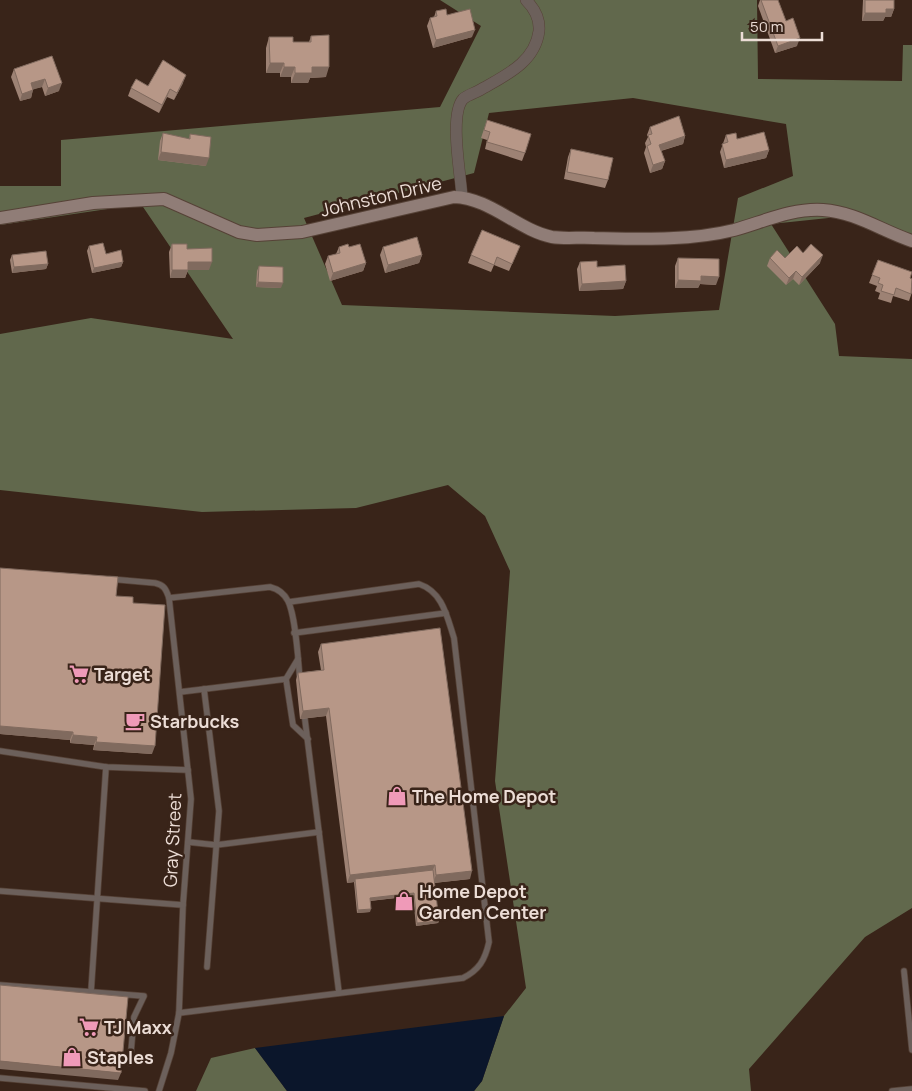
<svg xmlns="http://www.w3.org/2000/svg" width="912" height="1091" viewBox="0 0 912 1091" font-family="Manrope,sans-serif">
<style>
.forest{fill:#61684c;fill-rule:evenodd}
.water{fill:#0b162b}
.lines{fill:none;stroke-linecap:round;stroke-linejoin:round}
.lane-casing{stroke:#564237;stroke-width:7}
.street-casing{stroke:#564237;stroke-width:12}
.secondary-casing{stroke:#564237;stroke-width:14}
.lane{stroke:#6c605b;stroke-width:5.5}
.street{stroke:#6c605b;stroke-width:11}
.secondary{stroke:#907d77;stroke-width:12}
.wall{fill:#9d8274}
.shaded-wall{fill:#806a5e}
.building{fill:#b79787;stroke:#806a5e}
.labels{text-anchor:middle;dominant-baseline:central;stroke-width:5;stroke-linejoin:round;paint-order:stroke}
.street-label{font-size:18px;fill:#ecddd6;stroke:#392419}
.poi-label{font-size:18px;font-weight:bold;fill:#ecddd6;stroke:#392419;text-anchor:start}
</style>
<rect width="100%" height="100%" fill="#392419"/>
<g class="forest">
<path d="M440 0H757L758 79 902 81 903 45H912V242L838 217 771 224 835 324 839 356 912 359V908L865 937 749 1069 751 1091H474L482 1081 504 1016 526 988 495 781 510 571 485 516 448 485 356 508 202 512 0 490V334L91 318 233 339 141 204 0 225V186H61V140L440 107 481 26ZM633 98 786 124 793 176 738 198 719 310 615 316 342 305 304 218 474 173 489 113Z"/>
<polygon points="255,1048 287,1091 196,1091 211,1058"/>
</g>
<polygon class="water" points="504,1016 482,1081 474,1091 287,1091 255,1048"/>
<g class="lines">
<defs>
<g id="lane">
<path d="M110 579 155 583C164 585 166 589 169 598L191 799 183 905 179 1013 171 1053 159 1091"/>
<path d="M169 598 270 587C278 589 284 593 288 601 296 617 298 660 300 680"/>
<polyline points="294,633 446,613"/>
<polyline points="298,659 286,679 293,725 308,739"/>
<polyline points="204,689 219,811 207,967"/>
<polyline points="180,692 286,679"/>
<polyline points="304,712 339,993"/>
<polyline points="0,751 106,767 188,770"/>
<polyline points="188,842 216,845 319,832"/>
<polyline points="0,891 183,905"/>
<polyline points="904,971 912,1050"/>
<polyline points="0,985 144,996 134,1017 130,1063"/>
<polyline points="91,992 106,767"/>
<path d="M179 1013 463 978C479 970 485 960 489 942L454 638C447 617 443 592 419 584L289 602"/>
<polyline points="0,1078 145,1091"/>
<polyline points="892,1091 912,1089"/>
</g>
<path id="street" d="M462 197C461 176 449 115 463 99 467 95 475 93 480 90 504 76 535 63 539 31 540 19 534 8 526 0"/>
<path id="secondary" d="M0 218 93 203 164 199 239 232 257 235 302 232 454 197C490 198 518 230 552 237 565 239 581 237 594 238 640 239 690 241 734 230 763 222 792 208 823 210 855 212 882 231 912 241"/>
</defs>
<use href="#lane" class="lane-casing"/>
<use href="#street" class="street-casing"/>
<use href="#secondary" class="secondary-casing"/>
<use href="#lane" class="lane"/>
<use href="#street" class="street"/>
<use href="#secondary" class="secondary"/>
</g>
<g class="wall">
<polygon points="760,0 761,0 797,46 775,53 758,6"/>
<polygon points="863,0 894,0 894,9 891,17 885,17 883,21 862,21"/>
<polygon points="436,11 447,15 472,37 433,48 427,26 430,18 434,17"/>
<polygon points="311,36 326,77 310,78 308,83 291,83 291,77 280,77 280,73 266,73 266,48 269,37 293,42 309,42"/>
<polygon points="52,56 59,91 45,96 42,87 33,89 31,98 20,101 11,77 14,69"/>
<polygon points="183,83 174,100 167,97 159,113 128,96 131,88 148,86"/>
<polygon points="487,120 525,153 522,161 485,149 487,140 481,138"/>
<polygon points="650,127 685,136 683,144 661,151 665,161 662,169 650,173 644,153 646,147 645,143 648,137 647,135"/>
<polygon points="163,133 189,139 190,134 206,166 158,160 160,141"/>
<polygon points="726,135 737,139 769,150 766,158 724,168 720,152"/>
<polygon points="571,149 608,180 605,188 564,179 568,157"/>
<polygon points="172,244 187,249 209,270 188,270 185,278 170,278 169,252"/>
<polygon points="89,246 123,262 121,267 92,273 87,251"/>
<polygon points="520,246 509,271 494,265 491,272 468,263 471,255"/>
<polygon points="339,247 349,247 366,263 363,271 330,281 325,264 328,256 336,254"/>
<polygon points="383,247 422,255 419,263 385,273 380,255"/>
<polygon points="803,253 820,263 799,285 793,279 786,285 767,266 770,258 785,258"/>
<polygon points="12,255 48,264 46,269 12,273 10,260"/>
<polygon points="678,258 716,285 700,284 698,288 675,288 675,266"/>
<polygon points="878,260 910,278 912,292 909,301 893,296 891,303 878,299 880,293 875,291 877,286 869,283"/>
<polygon points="580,262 626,281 623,289 579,291 577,269"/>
<polygon points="259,266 281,288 256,287 257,271"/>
<polygon points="0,568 116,596 133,603 152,754 93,750 94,745 70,743 70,740 0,734"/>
<polygon points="321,644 470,879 434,883 439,921 438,923 416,926 413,896 370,901 370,912 357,913 354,882 347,883 326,716 300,719 296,680 298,673 321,670 318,652"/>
</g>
<g class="shaded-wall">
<polygon points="886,9 894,9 891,17 885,17 883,21 862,21 865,13"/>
<polygon points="475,30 472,37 433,48 436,40"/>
<polygon points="800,38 797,46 775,53 778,46"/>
<polygon points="270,63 284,63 280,73 266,73"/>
<polygon points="284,67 295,67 291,77 280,77"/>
<polygon points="312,67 329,67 326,77 310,78 308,83 291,83 295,73"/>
<polygon points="186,75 183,83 174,100 177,93"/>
<polygon points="45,79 42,87 28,91 31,83"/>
<polygon points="62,83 59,91 45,96 48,88"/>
<polygon points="170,89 167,97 159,113 162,105"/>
<polygon points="33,90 31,98 20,101 22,94"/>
<polygon points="685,136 683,144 656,152 659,145"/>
<polygon points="769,150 766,158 724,168 726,160"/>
<polygon points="161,152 209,158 206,166 158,160"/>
<polygon points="665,161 662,169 650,173 653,165"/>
<polygon points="422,255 419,263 385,273 388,265"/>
<polygon points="823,255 820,263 799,285 802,277"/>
<polygon points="123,262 121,267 92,273 94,268"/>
<polygon points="188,262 212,262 209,270 185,270"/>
<polygon points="366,263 363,271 330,281 333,273"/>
<polygon points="48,264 46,269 12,273 14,267"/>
<polygon points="172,270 188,270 185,278 170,278"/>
<polygon points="796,271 793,279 786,285 789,278"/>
<polygon points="701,276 719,277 716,285 700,284 698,288 675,288 678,280"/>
<polygon points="626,281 623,289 579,291 582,284"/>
<polygon points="258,282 283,283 281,288 256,287"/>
<polygon points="329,708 326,716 300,719 303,711"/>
<polygon points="0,726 73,732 70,740 0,734"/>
<polygon points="73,735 97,737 94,745 70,743"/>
<polygon points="96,742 155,746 152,754 93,750"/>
<polygon points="435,865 432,872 347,883 350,875"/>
<polygon points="472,871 470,879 433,883 436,875"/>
<polygon points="414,893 413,896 369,901 370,898"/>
<polygon points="371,909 370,912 357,913 358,910"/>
<polygon points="439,921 438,923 416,926 417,923"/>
<polygon points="0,1061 121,1073 118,1080 0,1069"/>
</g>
<g class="building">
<polygon points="761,0 778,0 786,21 793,18 800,38 778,46"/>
<polygon points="865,0 894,0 894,9 886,9 886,13 865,13"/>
<polygon points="446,9 447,15 470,9 475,30 436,40 430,18 437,16 436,11"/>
<polygon points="329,35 329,67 312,67 312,73 295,73 295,67 284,67 284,63 270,63 269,37 293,37 293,42 311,42 311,36"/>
<polygon points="52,56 62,83 48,88 45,79 31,83 33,90 22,94 14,69"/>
<polygon points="163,60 186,75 177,93 170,89 162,105 131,88 136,79 148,86"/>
<polygon points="679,116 685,136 659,145 665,161 653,165 647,146 651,144 648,135 652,134 650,127"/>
<polygon points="487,120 531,134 525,153 487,142 490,132 484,130"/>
<polygon points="764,132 769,150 726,160 722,144 728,142 726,135 736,133 737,139"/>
<polygon points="163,133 190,139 190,134 211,137 209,158 161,152"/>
<polygon points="571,149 613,158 608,180 567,172"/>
<polygon points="482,230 520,246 512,264 497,257 494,265 471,255"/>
<polygon points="417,237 422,255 388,265 383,247"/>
<polygon points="103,243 106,254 121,250 123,262 94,268 89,246"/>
<polygon points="172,244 187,244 187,249 212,248 212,262 188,262 188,270 172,270"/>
<polygon points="348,244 349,247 360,244 366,263 333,273 328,256 340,253 339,247"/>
<polygon points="811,244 823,255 802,277 796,271 789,278 770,258 777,250 785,258 797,246 803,253"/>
<polygon points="46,251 48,264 14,267 12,255"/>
<polygon points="678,258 719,259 719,277 701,276 701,281 678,280"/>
<polygon points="878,260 912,272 910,278 912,279 911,294 896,288 894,295 881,291 883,285 878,283 880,278 872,275"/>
<polygon points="597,261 597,267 625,265 626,281 582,284 580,262"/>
<polygon points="259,266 283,267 283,283 258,282"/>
<polygon points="0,568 118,577 116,596 133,597 133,603 165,605 155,746 96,742 97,737 73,735 73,732 0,726"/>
<polygon points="440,628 472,871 436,875 435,865 350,875 329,708 303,711 298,673 324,670 321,644"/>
<polygon points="433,870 439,921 417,923 414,893 370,898 371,909 358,910 355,879"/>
<polygon points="0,985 128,997 121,1073 0,1061"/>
</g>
<defs>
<symbol id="supermarket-bare" viewBox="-9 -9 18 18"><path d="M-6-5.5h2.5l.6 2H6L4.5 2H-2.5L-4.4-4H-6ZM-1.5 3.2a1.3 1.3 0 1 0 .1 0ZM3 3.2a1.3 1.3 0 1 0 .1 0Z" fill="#ef9ab8" stroke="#392419" stroke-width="2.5" paint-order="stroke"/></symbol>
<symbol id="cafe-bare" viewBox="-9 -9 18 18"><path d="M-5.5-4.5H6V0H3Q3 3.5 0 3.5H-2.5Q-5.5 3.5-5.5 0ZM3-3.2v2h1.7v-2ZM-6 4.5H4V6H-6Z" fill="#ef9ab8" stroke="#392419" stroke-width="2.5" paint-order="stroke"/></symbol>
<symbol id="shop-bare" viewBox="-9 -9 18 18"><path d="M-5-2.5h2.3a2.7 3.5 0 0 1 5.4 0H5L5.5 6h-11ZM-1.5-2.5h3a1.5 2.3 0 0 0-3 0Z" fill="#ef9ab8" stroke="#392419" stroke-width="2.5" paint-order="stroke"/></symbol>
</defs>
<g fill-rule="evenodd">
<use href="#supermarket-bare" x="65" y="660" width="28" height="28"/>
<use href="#cafe-bare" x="121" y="707" width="28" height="28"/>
<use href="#shop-bare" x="383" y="782" width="28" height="28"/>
<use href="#shop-bare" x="390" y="887" width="28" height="28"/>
<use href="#supermarket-bare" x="75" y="1013" width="28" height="28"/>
<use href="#shop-bare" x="58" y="1043" width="28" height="28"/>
</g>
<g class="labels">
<g class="street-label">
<text transform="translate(381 196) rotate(-13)">Johnston Drive</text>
<text transform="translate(172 840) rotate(-87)">Gray Street</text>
</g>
<g class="poi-label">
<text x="94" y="674">Target</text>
<text x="150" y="721">Starbucks</text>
<text x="412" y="796">The Home Depot</text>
<text x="419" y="891">Home Depot<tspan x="419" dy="21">Garden Center</tspan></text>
<text x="104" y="1027">TJ Maxx</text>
<text x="87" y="1057">Staples</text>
</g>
</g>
<path d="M742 32v8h80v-8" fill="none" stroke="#ecddd6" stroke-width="2.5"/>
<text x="750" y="32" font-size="15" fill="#ecddd6" stroke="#392419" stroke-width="4" paint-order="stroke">50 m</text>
</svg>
